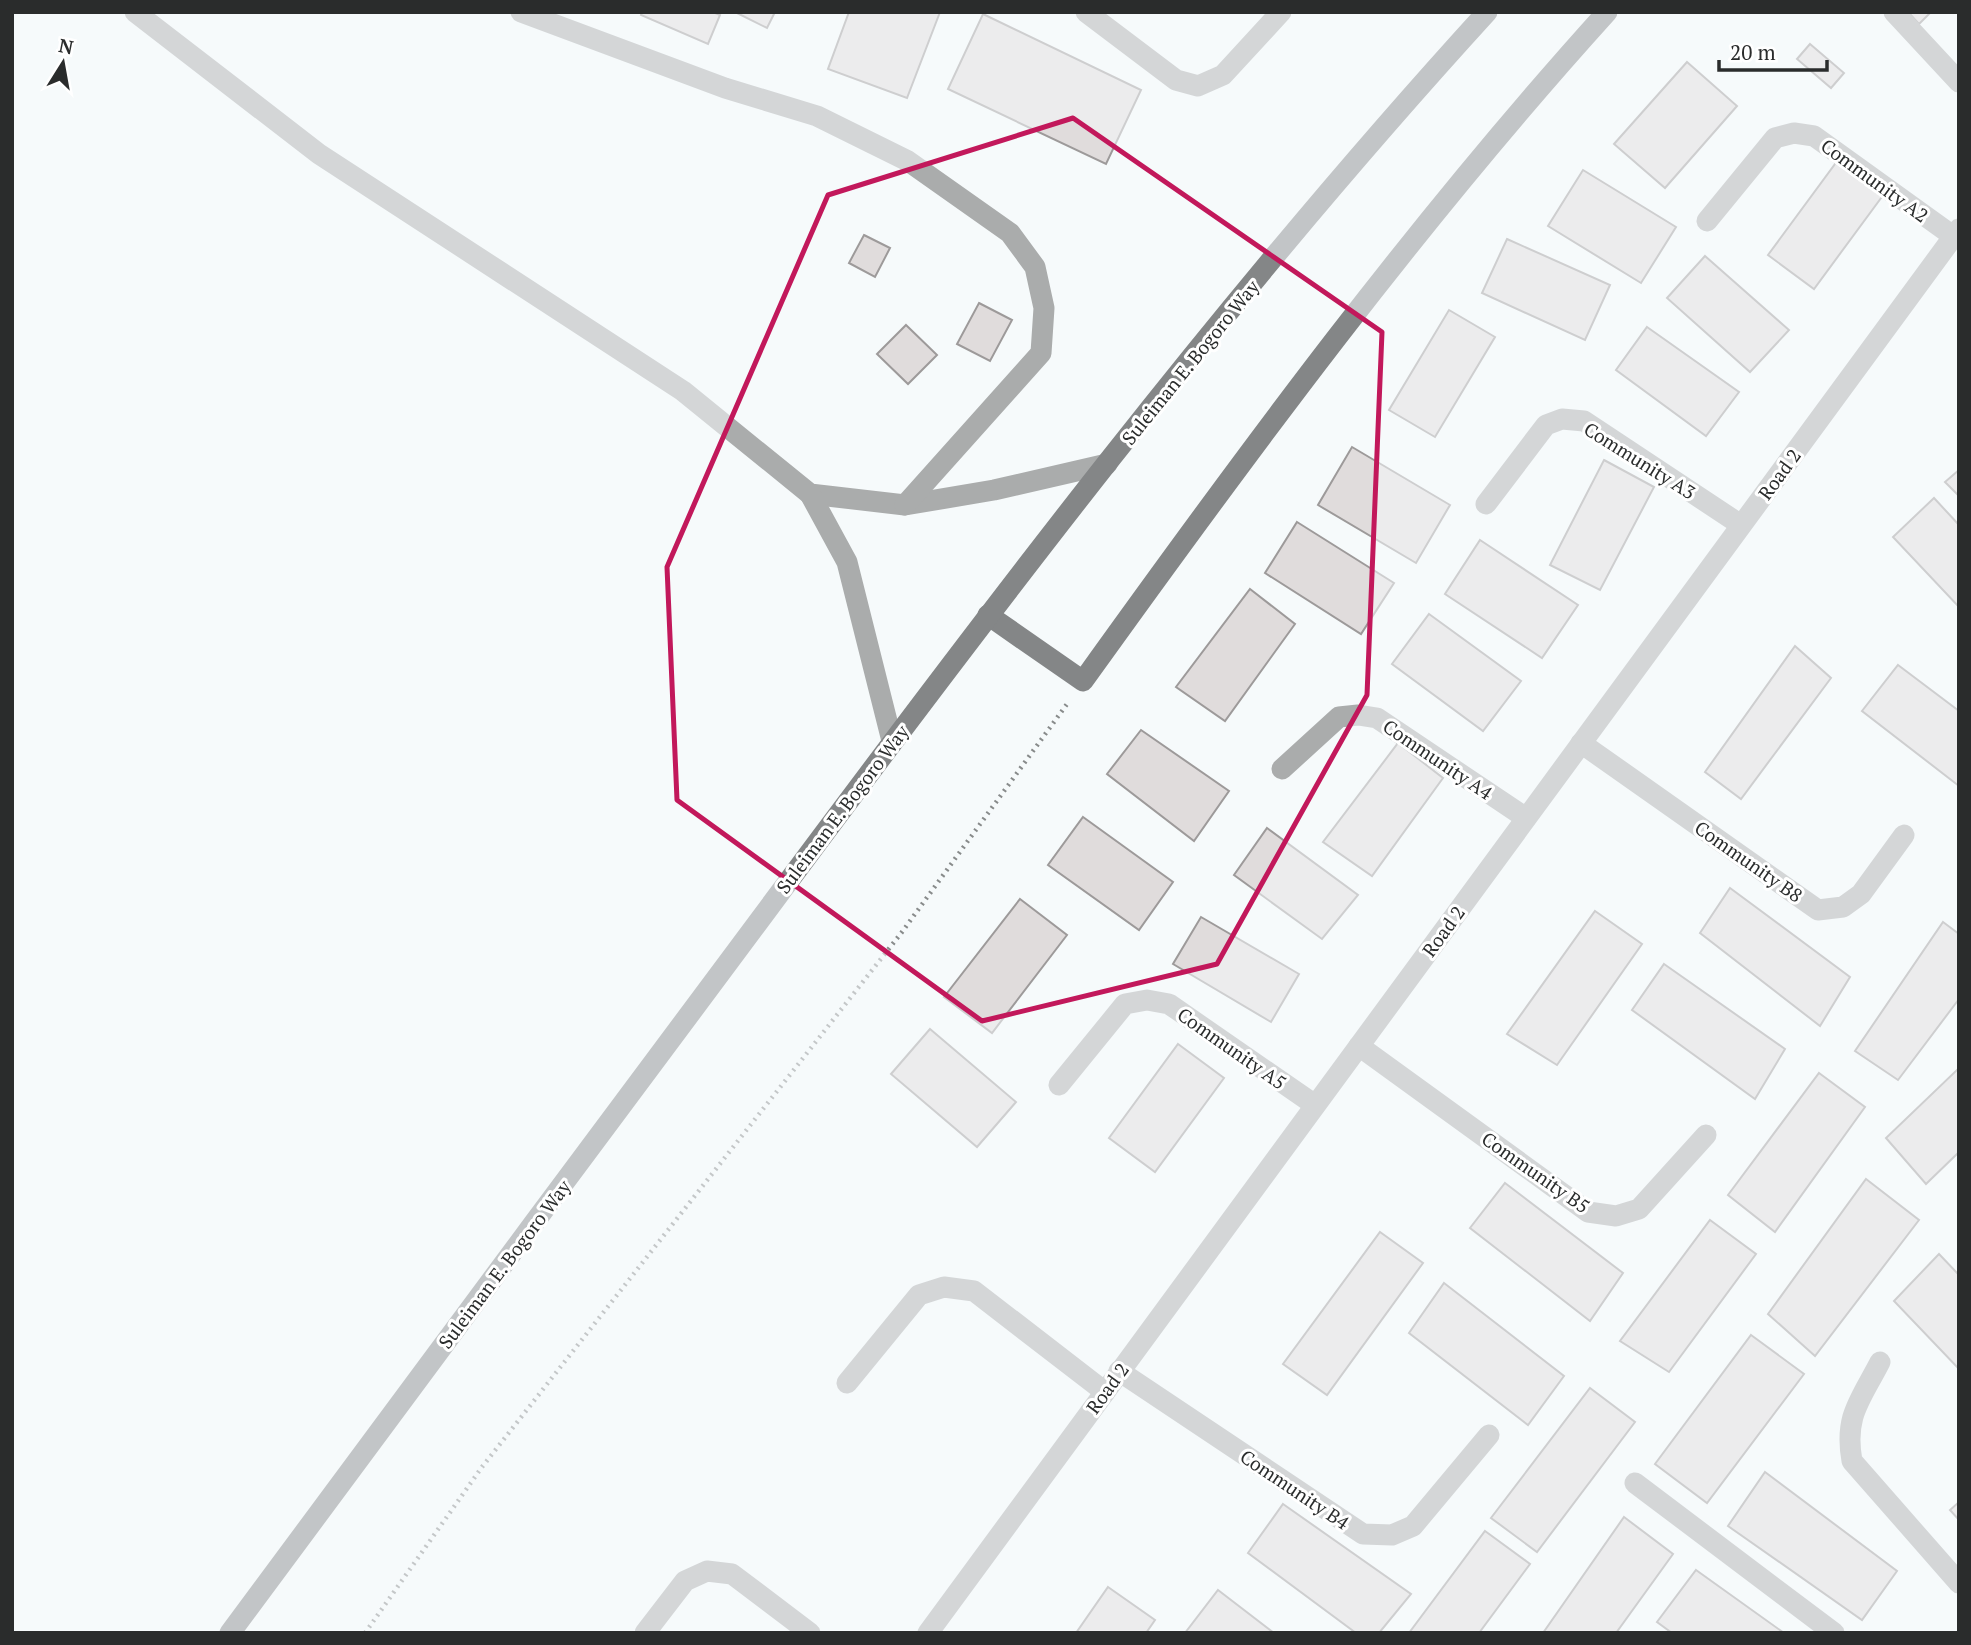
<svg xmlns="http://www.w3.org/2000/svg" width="1971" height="1645" viewBox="0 0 1971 1645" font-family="'PT Serif',serif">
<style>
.building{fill:#e0dcdc;stroke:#9d9a9a;stroke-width:2}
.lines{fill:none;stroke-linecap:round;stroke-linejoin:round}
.path{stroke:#888b8b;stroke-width:4.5;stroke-dasharray:2 5;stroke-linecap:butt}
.street{stroke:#aaacac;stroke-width:21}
.secondary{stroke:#848687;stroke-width:21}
.marked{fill:none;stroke:#c2185b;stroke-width:5;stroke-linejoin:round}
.labels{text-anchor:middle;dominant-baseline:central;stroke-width:6;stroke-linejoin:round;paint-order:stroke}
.street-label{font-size:19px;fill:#2a2c2c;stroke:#fff}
</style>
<rect width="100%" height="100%" fill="#f6fafb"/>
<g class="building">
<polygon points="642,12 713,12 720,15 708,44 641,15"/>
<polygon points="735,12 775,12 767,28"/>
<polygon points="849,12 940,12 907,98 828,69"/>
<polygon points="1908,12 1931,12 1919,24"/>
<polygon points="983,14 1141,90 1106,164 948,89"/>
<polygon points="1810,44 1844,73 1831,88 1797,59"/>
<polygon points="1687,62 1737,106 1665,188 1614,144"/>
<polygon points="1838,160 1884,194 1814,289 1768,255"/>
<polygon points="1583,170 1676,227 1641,283 1548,226"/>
<polygon points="864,235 890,248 875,277 849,263"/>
<polygon points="1507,239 1610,285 1585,340 1482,293"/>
<polygon points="1705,256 1789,330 1750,372 1667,298"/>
<polygon points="979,303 1012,320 990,361 957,344"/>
<polygon points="1449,310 1495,337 1435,437 1389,410"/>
<polygon points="906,325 937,355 908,384 877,354"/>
<polygon points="1647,327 1739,392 1706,436 1616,370"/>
<polygon points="1352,447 1450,505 1416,563 1318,505"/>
<polygon points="1604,460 1654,487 1600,590 1550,565"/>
<polygon points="1959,470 1959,496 1945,482"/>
<polygon points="1934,498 1959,525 1959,607 1893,537"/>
<polygon points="1297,522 1394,583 1361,634 1265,573"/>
<polygon points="1480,540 1578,605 1542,658 1445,594"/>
<polygon points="1250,589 1295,624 1225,721 1176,687"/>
<polygon points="1429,614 1521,681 1483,731 1392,664"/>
<polygon points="1795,646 1831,678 1741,799 1705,772"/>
<polygon points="1898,665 1959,711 1959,786 1862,711"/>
<polygon points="1141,730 1229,791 1194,841 1107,774"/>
<polygon points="1398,743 1443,778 1372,876 1323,842"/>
<polygon points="1083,817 1173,882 1139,930 1048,865"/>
<polygon points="1267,828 1358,895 1322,939 1234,875"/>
<polygon points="1730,888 1850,977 1820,1026 1700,933"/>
<polygon points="1020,899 1067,935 992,1033 944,997"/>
<polygon points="1595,911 1642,944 1557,1065 1507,1034"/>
<polygon points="1201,917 1299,974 1271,1022 1173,964"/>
<polygon points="1943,922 1959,934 1959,999 1898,1080 1855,1051"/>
<polygon points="1664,964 1785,1049 1755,1099 1632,1010"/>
<polygon points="930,1029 1016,1102 977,1147 891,1074"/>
<polygon points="1178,1044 1224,1078 1155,1172 1109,1138"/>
<polygon points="1959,1068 1959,1152 1926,1184 1886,1138"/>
<polygon points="1819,1073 1865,1107 1775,1232 1728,1195"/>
<polygon points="1866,1179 1919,1220 1815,1356 1768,1314"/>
<polygon points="1505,1183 1623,1273 1590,1321 1470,1228"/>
<polygon points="1710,1220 1756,1254 1669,1372 1620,1341"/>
<polygon points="1380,1232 1423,1263 1327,1395 1283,1364"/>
<polygon points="1939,1254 1959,1275 1959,1369 1894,1301"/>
<polygon points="1444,1283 1564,1376 1528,1425 1409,1333"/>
<polygon points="1751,1335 1804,1374 1707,1503 1655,1464"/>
<polygon points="1590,1388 1635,1422 1537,1552 1491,1518"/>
<polygon points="1765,1472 1897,1571 1862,1620 1728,1526"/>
<polygon points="1959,1502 1959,1520 1950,1510"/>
<polygon points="1283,1504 1411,1594 1379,1633 1356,1633 1248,1553"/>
<polygon points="1624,1517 1673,1554 1616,1633 1543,1633"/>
<polygon points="1485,1531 1530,1564 1479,1633 1409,1633"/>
<polygon points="1696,1570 1784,1633 1672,1633 1657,1622"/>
<polygon points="1108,1587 1155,1620 1146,1633 1076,1633"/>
<polygon points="1218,1590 1274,1633 1185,1633"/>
</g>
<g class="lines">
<polyline class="path" points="365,1633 482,1467 902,932 1067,704"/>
<g class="street">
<polyline points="135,12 319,154 683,391 810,494 905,505 994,490 1107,464"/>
<polyline points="521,12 725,88 817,116 908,161 1010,233 1035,267 1044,308 1041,353 905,505"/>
<polyline points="1086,12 1176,80 1198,86 1223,75 1281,12"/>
<polyline points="1894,12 1959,82"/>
<polyline points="1707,221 1775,138 1794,133 1814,136 1953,236"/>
<polyline points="810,494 847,562 892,741"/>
<polyline points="1486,504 1546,425 1562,419 1584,421 1741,525"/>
<polyline points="1581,743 1818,910 1843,907 1861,894 1904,835"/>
<polyline points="1282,769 1339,717 1358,715 1377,718 1526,818"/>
<polyline points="1359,1046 1588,1212 1616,1216 1639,1209 1706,1135"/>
<polyline points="1059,1085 1125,1004 1147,1000 1169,1004 1315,1105"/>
<path d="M1880 1362C1860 1401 1844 1416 1852 1461L1959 1583"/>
<polyline points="1119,1371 1363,1534 1392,1535 1413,1526 1489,1435"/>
<polyline points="847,1383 919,1295 944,1287 974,1291 1105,1392"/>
<polyline points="1635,1483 1834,1633"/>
<polyline points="645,1633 685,1581 707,1571 732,1574 810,1633"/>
<polyline points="928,1633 1959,229"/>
</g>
<g class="secondary">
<path d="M988 615 1083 681C1248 451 1417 222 1607 12"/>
<path d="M230 1633C406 1395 582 1158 759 921 990 610 1225 299 1487 12"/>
</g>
</g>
<path d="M0 0H1971V1645H0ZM1073 118 1382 332 1367 695 1217 964 982 1021 677 800 667 567 828 195Z" fill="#f6fafb" fill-opacity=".55" fill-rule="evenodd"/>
<path class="marked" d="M1073 118 1382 332 1367 695 1217 964 982 1021 677 800 667 567 828 195Z"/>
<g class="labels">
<g class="street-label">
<text transform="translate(1875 180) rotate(36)">Community A2</text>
<text transform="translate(1190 362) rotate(-51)">Suleiman E. Bogoro Way</text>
<text transform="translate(1640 460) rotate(32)">Community A3</text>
<text transform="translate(1779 474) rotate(-54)">Road 2</text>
<text transform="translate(1438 759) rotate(34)">Community A4</text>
<text transform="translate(842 809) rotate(-53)">Suleiman E. Bogoro Way</text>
<text transform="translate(1749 861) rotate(35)">Community B8</text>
<text transform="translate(1443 931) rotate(-54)">Road 2</text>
<text transform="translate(1232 1048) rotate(35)">Community A5</text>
<text transform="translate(1536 1172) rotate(35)">Community B5</text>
<text transform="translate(504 1264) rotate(-53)">Suleiman E. Bogoro Way</text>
<text transform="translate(1107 1388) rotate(-54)">Road 2</text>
<text transform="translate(1295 1489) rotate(34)">Community B4</text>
</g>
</g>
<rect width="1971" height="1645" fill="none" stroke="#2a2c2c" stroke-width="28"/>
<g transform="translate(63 63) rotate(11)" stroke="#ffffff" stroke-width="5" paint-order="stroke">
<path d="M0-5L12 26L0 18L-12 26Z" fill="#2a2c2c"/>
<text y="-10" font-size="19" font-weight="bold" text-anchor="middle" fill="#2a2c2c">N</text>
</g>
<path d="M1719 60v10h108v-10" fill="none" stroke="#2a2c2c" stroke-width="3.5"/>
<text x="1730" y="60" font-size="21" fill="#2a2c2c" stroke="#ffffff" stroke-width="5" paint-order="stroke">20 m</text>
</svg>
